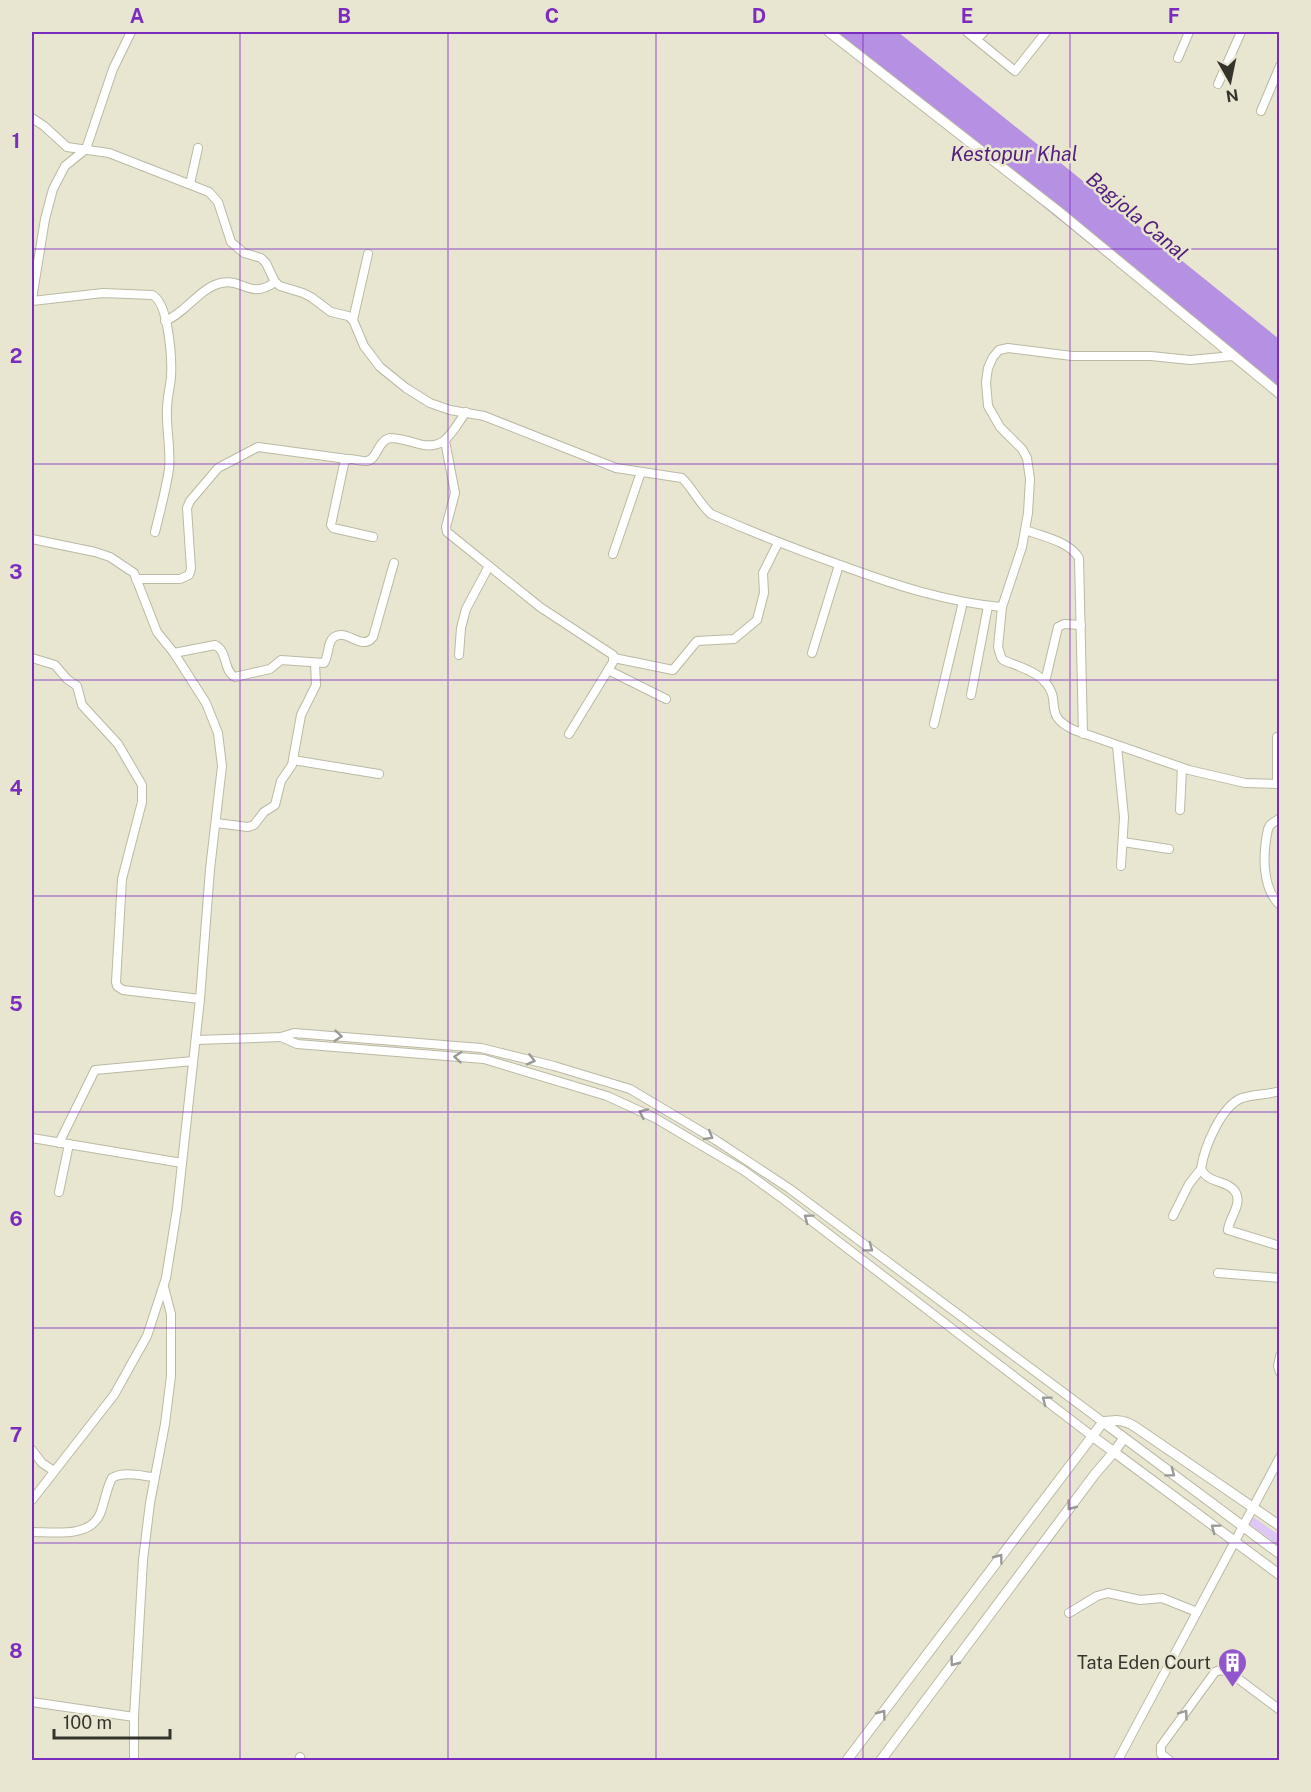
<svg xmlns="http://www.w3.org/2000/svg" width="1311" height="1792" viewBox="0 0 1311 1792" font-family="'Public Sans',sans-serif">
<style>
.green{fill:#dcc7f7}
.water{fill:#b690e2}
.lines{fill:none;stroke-linecap:round;stroke-linejoin:round}
.minor-casing{stroke:#bbb9a4;stroke-width:10}
.tertiary-casing{stroke:#bbb9a4;stroke-width:11}
.minor{stroke:#fff;stroke-width:8}
.tertiary{stroke:#fff;stroke-width:9}
.oneway{stroke:#9a9a96}
.grid{fill:none;stroke:#7b2cbf;stroke-width:1.5;stroke-opacity:0.55}
.labels{text-anchor:middle;dominant-baseline:central;stroke-width:5;stroke-linejoin:round;paint-order:stroke}
.poi-label{font-size:18px;fill:#35342c;stroke:#e8e6d1;text-anchor:end}
.water-label{font-size:20px;font-style:italic;fill:#521e7d;stroke:#e8e6d1}
.neatline{fill:none;stroke:#7b2cbf;stroke-width:2}
.grid-label{font-size:20px;text-anchor:middle;font-weight:bold;fill:#7b2cbf}
</style>
<rect width="100%" height="100%" fill="#e8e6d1"/>
<polygon class="green" points="1253,1517 1279,1535 1279,1546 1248,1523"/>
<polygon class="water" points="827,32 898,32 1279,339 1279,397"/>
<g class="lines">
<defs>
<g id="minor">
<polyline points="967,32 1015,71 1046,32"/>
<polyline points="977,39 984,32"/>
<polyline points="1178,58 1189,32"/>
<polyline points="1218,84 1241,32"/>
<polyline points="1261,111 1280,66"/>
<path d="M32 118 44 126 67 147 109 153 209 192 218 202 231 242 244 253 261 258 266 263 275 282 280 286 303 293 311 297 331 312 348 316 353 320 364 346 380 367 406 388 430 403 450 410 484 416 616 468 682 478C693 489 699 503 711 514 754 533 798 550 843 566 895 585 946 602 1002 607"/>
<polyline points="190,184 198,148"/>
<polyline points="32,299 45,219 53,189 65,166 86,149 113,69 131,32"/>
<path d="M32 301 103 293 152 295C169 302 172 360 171 377 170 388 167 398 167 409 166 429 171 449 169 469 166 490 160 511 155 532"/>
<polyline points="353,320 368,254"/>
<path d="M165 321C186 313 199 288 221 283 243 278 250 300 275 282"/>
<path d="M1233 356 1190 360 1151 356H1072L1008 348 999 350 993 357 988 368 986 382 988 406 1000 427 1022 449 1027 458 1030 479 1028 513 1022 547 1002 607 998 647 1001 657 1003 660C1017 666 1036 671 1046 683 1062 702 1042 715 1074 730L1189 770 1245 783 1280 784"/>
<polyline points="445,441 455,493 446,527 447,532 540,607 613,655 613,662 569,734"/>
<path d="M1026 530C1043 537 1069 541 1079 558L1083 734"/>
<path d="M373 537 333 528 331 525 344 464 347 459C353 458 360 462 367 461 378 459 377 441 390 438 399 438 409 441 419 444 446 451 452 431 466 412"/>
<polyline points="32,539 95,552 110,557 134,573 157,632 174,653 206,703 218,733 222,766 210,869 200,999 177,1209 166,1278 147,1336 114,1395 32,1500"/>
<polyline points="613,554 641,472"/>
<polyline points="136,579 180,579 189,575 191,569 187,508 190,501 218,468 258,447 347,459"/>
<path d="M174 653 215 645C228 651 223 671 235 677L270 669 281 660 324 663C329 656 327 642 334 637 347 628 362 652 373 637L394 563"/>
<polyline points="812,653 839,565"/>
<polyline points="459,655 461,628 466,609 489,566"/>
<polyline points="32,658 55,665 67,679 77,686 82,705 118,744 142,785 142,802 122,879 116,982 117,986 123,990 200,999"/>
<polyline points="614,658 673,670 697,641 734,639 757,620 764,593 763,573 778,543"/>
<polyline points="608,670 666,699"/>
<polyline points="1045,682 1058,627 1064,624 1081,625"/>
<polyline points="971,695 988,606"/>
<polyline points="934,724 963,602"/>
<polyline points="1277,737 1277,784"/>
<polyline points="1117,746 1124,817 1121,866"/>
<polyline points="293,760 379,774"/>
<polyline points="1180,810 1182,768"/>
<path d="M1280 818 1270 825 1268 829C1263 852 1261 888 1280 905"/>
<polyline points="216,823 248,827 254,825 264,812 275,805 281,781 292,765 301,715 316,685 315,663"/>
<polyline points="1123,842 1169,849"/>
<polyline points="281,1037 297,1044 484,1059 607,1096 655,1118 743,1170 783,1199 1092,1436"/>
<polyline points="196,1040 281,1037 294,1033 481,1048 554,1066 630,1089 714,1139 790,1189 1103,1422"/>
<path d="M1280 1091C1267 1095 1254 1094 1242 1098 1221 1106 1204 1148 1201 1169 1208 1184 1229 1180 1236 1193 1242 1205 1229 1218 1228 1230L1280 1246"/>
<polyline points="32,1138 182,1163"/>
<polyline points="59,1143 95,1070 193,1061"/>
<polyline points="59,1192 69,1144"/>
<polyline points="1173,1216 1189,1184 1201,1169"/>
<polyline points="1218,1273 1280,1278"/>
<polyline points="1280,1356 1278,1366 1280,1372"/>
<polyline points="32,1450 42,1463 54,1471"/>
<path d="M32 1532C53 1532 90 1538 100 1514 105 1502 106 1489 112 1478 124 1471 141 1476 154 1477"/>
<polyline points="1069,1613 1097,1596 1108,1593 1140,1600 1162,1598 1197,1612"/>
<polyline points="32,1702 134,1717"/>
<polyline points="134,1760 134,1717 143,1560 150,1503 165,1424 171,1376 171,1314 164,1287"/>
<polyline points="299,1760 300,1757"/>
<polyline points="1118,1760 1280,1457"/>
<polyline points="1169,1760 1161,1754 1161,1746 1215,1672 1220,1670 1229,1672 1280,1710"/>
</g>
<g id="tertiary">
<polyline points="829,32 1058,211 1280,394"/>
<path d="M1103 1422C1115 1420 1122 1419 1134 1426L1280 1526"/>
<polyline points="1092,1436 1114,1452 1124,1438"/>
<polyline points="847,1760 1103,1422 1280,1554"/>
<polyline points="881,1760 1095,1474 1114,1452 1280,1575"/>
</g>
</defs>
<use href="#minor" class="minor-casing"/>
<use href="#tertiary" class="tertiary-casing"/>
<use href="#minor" class="minor"/>
<use href="#tertiary" class="tertiary"/>
</g>
<defs><path id="oneway-chevron" d="M-2-3.5L2.5 0L-2 3.5" fill="none" stroke-width="1.6" stroke-linecap="round" stroke-linejoin="round" transform="scale(1.5)"/></defs>
<g class="oneway">
<use href="#oneway-chevron" transform="translate(338 1036) rotate(5)"/>
<use href="#oneway-chevron" transform="translate(458 1057) rotate(-175)"/>
<use href="#oneway-chevron" transform="translate(531 1060) rotate(14)"/>
<use href="#oneway-chevron" transform="translate(643 1113) rotate(-155)"/>
<use href="#oneway-chevron" transform="translate(709 1136) rotate(31)"/>
<use href="#oneway-chevron" transform="translate(808 1218) rotate(-143)"/>
<use href="#oneway-chevron" transform="translate(869 1248) rotate(37)"/>
<use href="#oneway-chevron" transform="translate(1046 1400) rotate(-143)"/>
<use href="#oneway-chevron" transform="translate(1171 1473) rotate(37)"/>
<use href="#oneway-chevron" transform="translate(1071 1506) rotate(127)"/>
<use href="#oneway-chevron" transform="translate(1215 1528) rotate(-143)"/>
<use href="#oneway-chevron" transform="translate(999 1558) rotate(-53)"/>
<use href="#oneway-chevron" transform="translate(954 1662) rotate(127)"/>
<use href="#oneway-chevron" transform="translate(882 1714) rotate(-53)"/>
<use href="#oneway-chevron" transform="translate(1184 1714) rotate(-54)"/>
</g>
<path class="grid" d="M240 32V1760M448 32V1760M656 32V1760M863 32V1760M1070 32V1760M32 249H1280M32 464H1280M32 680H1280M32 896H1280M32 1112H1280M32 1328H1280M32 1543H1280"/>
<defs>
<symbol id="building-pin" viewBox="-11 -11 22 30"><path d="M0 17L-7.5 6A9.5 9.5 0 1 1 7.5 6Z" fill="#9155cc" stroke="#e8e6d1"/><path d="M-4-6H4V6H1V3H-1V6H-4ZM-2.5-4.3h1.7v1.8h-1.7ZM.8-4.3h1.7v1.8H.8ZM-2.5-1h1.7V.8h-1.7ZM.8-1h1.7V.8H.8Z" fill="#fff"/></symbol>
</defs>
<g fill-rule="evenodd">
<use href="#building-pin" x="1216" y="1646" width="33" height="45"/>
</g>
<g class="labels">
<g class="poi-label">
<text x="1211" y="1662">Tata Eden Court</text>
</g>
<g class="water-label">
<text x="1014" y="154">Kestopur Khal</text>
<text transform="translate(1137 216) rotate(40)">Bagjola Canal</text>
</g>
</g>
<rect width="1311" height="1792" fill="none" stroke="#e8e6d1" stroke-width="66"/>
<g transform="translate(1230 81) rotate(171)" stroke="#e8e6d1" stroke-width="4.5" paint-order="stroke">
<path d="M0-4.5L10 22L0 15L-10 22Z" fill="#35342c"/>
<text y="-9" font-size="16" font-weight="bold" text-anchor="middle" fill="#35342c">N</text>
</g>
<path d="M54 1729v9h116v-9" fill="none" stroke="#35342c" stroke-width="3"/>
<text x="63" y="1729" font-size="18" fill="#35342c" stroke="#e8e6d1" stroke-width="4.5" paint-order="stroke">100 m</text>
<rect x="33" y="33" width="1245" height="1726" class="neatline"/>
<g class="grid-label">
<text x="137" y="23">A</text>
<text x="344" y="23">B</text>
<text x="552" y="23">C</text>
<text x="759" y="23">D</text>
<text x="967" y="23">E</text>
<text x="1174" y="23">F</text>
<text x="16" y="148">1</text>
<text x="16" y="363">2</text>
<text x="16" y="579">3</text>
<text x="16" y="795">4</text>
<text x="16" y="1011">5</text>
<text x="16" y="1226">6</text>
<text x="16" y="1442">7</text>
<text x="16" y="1658">8</text>
</g>
</svg>
